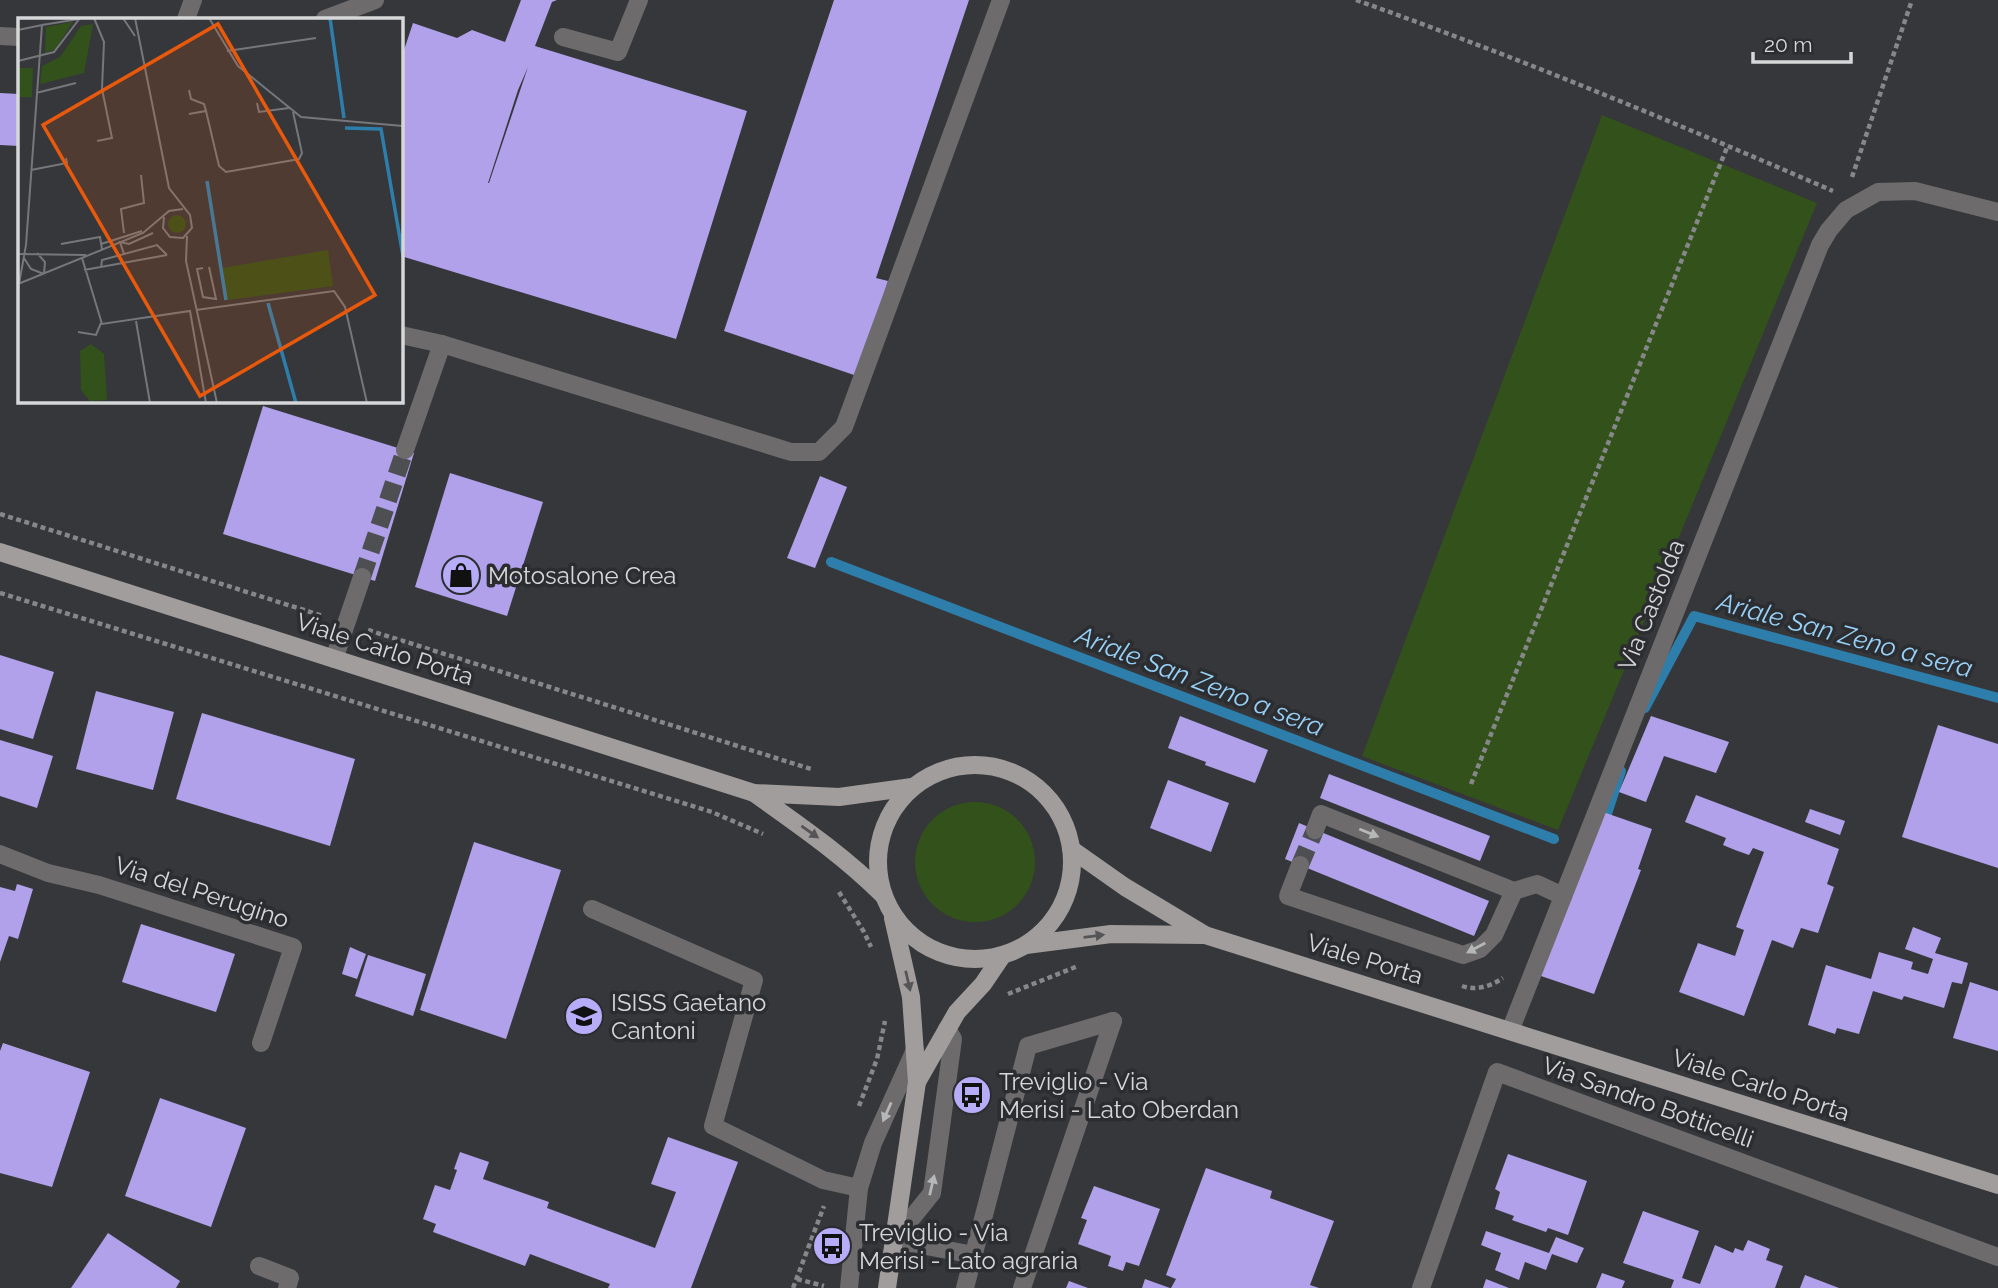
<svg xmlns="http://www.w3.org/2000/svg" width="1998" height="1288" viewBox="0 0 1998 1288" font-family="Raleway,sans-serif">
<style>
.green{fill:#32511b}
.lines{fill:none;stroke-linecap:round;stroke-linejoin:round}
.stream{stroke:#2e7eac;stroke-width:10}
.building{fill:#b0a1ea;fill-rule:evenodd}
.minor-tunnel{stroke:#4e4f52;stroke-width:18;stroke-dasharray:18 9;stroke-linecap:butt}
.path{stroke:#868789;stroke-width:4.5;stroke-dasharray:5 3.5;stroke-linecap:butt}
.minor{stroke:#6d6b6b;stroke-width:18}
.major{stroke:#a29d9d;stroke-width:18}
.oneway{fill:#555456}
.oneway2{fill:#b6b7b8}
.labels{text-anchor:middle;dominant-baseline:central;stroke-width:7;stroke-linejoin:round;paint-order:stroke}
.poi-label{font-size:24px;fill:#d6d7d9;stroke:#2c2d30;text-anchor:start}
.street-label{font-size:24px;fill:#d6d7d9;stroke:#2c2d30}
.water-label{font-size:26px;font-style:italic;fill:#97d1f8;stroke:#2c2d30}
.inset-river{fill:none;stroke:#2e7eac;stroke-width:3.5}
.inset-road{fill:none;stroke:#76777a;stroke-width:2}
.view{fill:#e8590c;fill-opacity:0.15;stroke:#e8590c;stroke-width:3.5}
.inset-edge{fill:none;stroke:#d6d7d9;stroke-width:3.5}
</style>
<rect width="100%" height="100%" fill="#36373a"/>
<g class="green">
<polygon points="1602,115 1817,203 1558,830 1362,756"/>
<circle cx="975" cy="862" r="60"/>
</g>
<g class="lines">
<g class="stream">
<polyline points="831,562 1554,839"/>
<polyline points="1645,708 1694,616 1998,698"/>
<polyline points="1604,823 1621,771"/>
</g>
</g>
<g class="building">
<path d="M521 0H557L552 2 535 46 747 111 676 339 401 256V50H404L413 23 457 38 472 30 505 42ZM528 67 489 183H488L518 90Z"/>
<polygon points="834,0 969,0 876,278 888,281 857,376 724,331"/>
<polygon points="0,93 19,94 19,146 0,145"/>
<polygon points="263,406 414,453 375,581 223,534"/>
<polygon points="450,473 543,502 507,616 415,587"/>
<polygon points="820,476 847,487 815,568 787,558"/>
<polygon points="0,655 54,672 33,739 0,729"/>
<polygon points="96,691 174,712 153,790 76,769"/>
<polygon points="202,713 355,759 330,846 176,799"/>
<polygon points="1180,716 1268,750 1255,783 1205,765 1206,762 1168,748"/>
<polygon points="1651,716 1729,742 1716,773 1664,756 1646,802 1619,792"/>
<polygon points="1938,725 1998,744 1998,868 1902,837"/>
<polygon points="0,740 53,756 37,808 0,796"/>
<polygon points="1329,774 1490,836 1480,861 1320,798"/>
<polygon points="1168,780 1229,803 1211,852 1150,828"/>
<polygon points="1696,795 1839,849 1827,884 1834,887 1818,933 1801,928 1793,948 1772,940 1744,1016 1679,992 1698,943 1735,956 1744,930 1736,927 1764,852 1753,848 1749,855 1735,850 1723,845 1726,838 1685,822"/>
<polygon points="1810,809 1845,821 1840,835 1805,822"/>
<polygon points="1603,812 1652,829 1638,869 1641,870 1594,994 1538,975"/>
<polygon points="1299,823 1489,901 1474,936 1285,859"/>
<polygon points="474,842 561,870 506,1039 420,1010"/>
<polygon points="17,884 33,889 18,939 9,936 0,962 0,887 15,891"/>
<polygon points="141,924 235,954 216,1012 122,982"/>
<polygon points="1913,927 1941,938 1935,953 1968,963 1962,984 1952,982 1944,1008 1904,996 1902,1000 1873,991 1859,1034 1837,1028 1835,1034 1808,1025 1826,965 1871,979 1879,952 1913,962 1911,969 1928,974 1933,959 1905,949"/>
<polygon points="350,947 366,954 357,979 342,974"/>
<polygon points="368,955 426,974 413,1016 355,996"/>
<polygon points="1970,982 1998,991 1998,1051 1953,1038"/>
<polygon points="3,1043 90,1072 52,1187 0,1173 0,1051"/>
<polygon points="160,1098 246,1128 211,1227 125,1196"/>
<polygon points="668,1137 738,1162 691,1288 608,1288 610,1284 530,1254 525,1266 433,1232 436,1224 423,1219 435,1185 450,1190 457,1170 454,1169 460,1152 489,1162 483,1179 549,1202 547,1208 655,1248 676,1192 651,1184"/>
<polygon points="1508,1154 1587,1181 1568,1235 1548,1228 1546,1232 1512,1220 1514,1216 1495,1209 1500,1192 1495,1189"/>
<polygon points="1206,1168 1272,1191 1270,1198 1334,1221 1310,1285 1319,1288 1171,1288 1176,1279 1166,1275"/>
<polygon points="1094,1186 1160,1209 1139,1266 1126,1262 1123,1271 1108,1266 1111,1256 1078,1244 1087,1220 1081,1218"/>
<polygon points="1643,1211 1699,1231 1682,1278 1700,1284 1715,1245 1733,1253 1735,1248 1743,1251 1748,1240 1770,1249 1766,1260 1783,1266 1775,1288 1671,1288 1674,1280 1623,1263"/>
<polygon points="1486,1231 1549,1253 1556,1237 1584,1248 1577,1263 1552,1254 1546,1270 1525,1262 1519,1280 1495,1270 1501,1253 1481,1245"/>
<polygon points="108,1233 180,1281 176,1288 71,1288"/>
<polygon points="1602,1273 1625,1281 1622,1288 1596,1288"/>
<polygon points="1805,1275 1839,1288 1800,1288"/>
<polygon points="1145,1279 1170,1288 1142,1288"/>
<polygon points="1486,1279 1509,1288 1483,1288"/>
<polygon points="1069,1281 1088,1288 1066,1288"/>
</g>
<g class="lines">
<g class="minor-tunnel">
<polyline points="362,577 405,450"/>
<polyline points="1300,865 1315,830"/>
</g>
<g class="path">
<path d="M1356 0C1517 57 1676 123 1833 191"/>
<polyline points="1852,177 1912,0"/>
<polyline points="0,514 323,616"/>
<polyline points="0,593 712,812 763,834"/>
<polyline points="368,630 811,769"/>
<polyline points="1471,784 1728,145"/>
<polyline points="839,892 864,932 871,947"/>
<path d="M1462 986C1476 991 1491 986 1503 978"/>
<polyline points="1008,994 1078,966"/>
<polyline points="859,1106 877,1059 885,1021"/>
<polyline points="797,1279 824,1286"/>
<polyline points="793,1288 824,1206"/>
</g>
<g class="minor">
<polyline points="186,19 193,0"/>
<polyline points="325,19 375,0"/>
<polyline points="0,36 19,37"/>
<polyline points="563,37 618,52 639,0"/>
<polyline points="401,335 442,344"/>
<polyline points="405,450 442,344 791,452 819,452 844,427 1001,0"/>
<polyline points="334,659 362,577"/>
<polyline points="0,854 48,873 99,885 293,947 261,1043"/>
<polyline points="1300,865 1288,896 1463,955 1480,949 1494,935 1514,891 1321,814 1315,830"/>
<polyline points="1514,891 1537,884 1563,896"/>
<polyline points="592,909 754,980 713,1126 823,1180 859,1188"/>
<polyline points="947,1029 953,1039 932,1193 894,1240 974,1255"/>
<polyline points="1510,1031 1820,245 1829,230 1846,210 1878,192 1915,191 1998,212"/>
<polyline points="259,1266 290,1278 287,1288"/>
<polyline points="849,1288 859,1188 873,1143 915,1050"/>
<polyline points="965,1288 1028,1046 1113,1021"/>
<polyline points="1022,1288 1113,1021"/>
<polyline points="1421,1288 1497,1072 1998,1257"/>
</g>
<g class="major">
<polyline points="0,552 754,793 839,797 912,787"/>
<circle cx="975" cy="862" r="97"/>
<path d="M754 793C799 825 844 856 883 895"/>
<polyline points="1071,849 1125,887 1205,935 1998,1185"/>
<polyline points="1026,945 1111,934 1204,935"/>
<polyline points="917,1082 957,1012 983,984 1002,956"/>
<polyline points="887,1288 917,1082 911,997 893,918"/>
</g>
</g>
<defs><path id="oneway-solid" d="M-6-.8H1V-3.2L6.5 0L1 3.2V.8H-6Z" transform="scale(1.75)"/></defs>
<g class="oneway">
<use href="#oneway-solid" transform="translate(810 832) rotate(35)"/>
<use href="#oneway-solid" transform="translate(1094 936) rotate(-7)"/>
<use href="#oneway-solid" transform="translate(908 981) rotate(77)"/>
</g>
<g class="oneway2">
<use href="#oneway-solid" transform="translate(1369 833) rotate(22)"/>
<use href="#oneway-solid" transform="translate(1476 948) rotate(152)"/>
<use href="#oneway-solid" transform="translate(887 1112) rotate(114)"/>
<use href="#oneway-solid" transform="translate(932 1185) rotate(-77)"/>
</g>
<defs>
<symbol id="shop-disc" viewBox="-11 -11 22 22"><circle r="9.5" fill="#b6acf8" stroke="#2c2d30"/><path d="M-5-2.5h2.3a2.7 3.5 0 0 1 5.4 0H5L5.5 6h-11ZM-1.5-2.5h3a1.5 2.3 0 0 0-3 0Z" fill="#111"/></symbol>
<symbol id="school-disc" viewBox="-11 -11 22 22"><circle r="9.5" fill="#b6acf8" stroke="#2c2d30"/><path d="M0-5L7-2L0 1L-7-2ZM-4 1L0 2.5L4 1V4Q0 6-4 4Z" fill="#111"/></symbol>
<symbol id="bus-disc" viewBox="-11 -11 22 22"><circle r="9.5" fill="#b6acf8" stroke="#2c2d30"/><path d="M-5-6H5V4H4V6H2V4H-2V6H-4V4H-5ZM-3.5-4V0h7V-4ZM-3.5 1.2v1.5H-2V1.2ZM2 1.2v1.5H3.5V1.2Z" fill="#111"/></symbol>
</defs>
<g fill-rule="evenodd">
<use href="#shop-disc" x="439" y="553" width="44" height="44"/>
<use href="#school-disc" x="562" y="994" width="44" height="44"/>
<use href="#bus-disc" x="950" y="1073" width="44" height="44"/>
<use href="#bus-disc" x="810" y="1224" width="44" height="44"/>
</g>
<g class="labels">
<g class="poi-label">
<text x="488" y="575">Motosalone Crea</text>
<text x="611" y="1002">ISISS Gaetano<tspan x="611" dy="28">Cantoni</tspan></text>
<text x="999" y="1081">Treviglio - Via<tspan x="999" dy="28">Merisi - Lato Oberdan</tspan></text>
<text x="859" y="1232">Treviglio - Via<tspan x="859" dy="28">Merisi - Lato agraria</tspan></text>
</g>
<g class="street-label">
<text transform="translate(1651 605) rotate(-68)">Via Castolda</text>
<text transform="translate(385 649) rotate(18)">Viale Carlo Porta</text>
<text transform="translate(202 892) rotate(18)">Via del Perugino</text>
<text transform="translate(1365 959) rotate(17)">Viale Porta</text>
<text transform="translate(1761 1085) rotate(18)">Viale Carlo Porta</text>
<text transform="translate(1648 1102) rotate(20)">Via Sandro Botticelli</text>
</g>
<g class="water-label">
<text transform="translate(1845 635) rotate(15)">Ariale San Zeno a sera</text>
<text transform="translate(1200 681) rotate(21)">Ariale San Zeno a sera</text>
</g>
</g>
<g transform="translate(18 18)">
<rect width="385" height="385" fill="#36373a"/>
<path d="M55 4 37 31 27 35 28 9ZM75 6 66 55 22 66 24 48 42 39 63 8ZM0 50H15L14 79H0ZM150 206a9 9 0 1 1 18 0a9 9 0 1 1-18 0ZM310 232 315 268 209 282 204 250ZM73 326 86 336 89 382 72 383 63 372 62 333Z" fill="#32511b"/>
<path class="inset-river" d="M312 0 326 100M327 110 363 111 385 238M189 163 208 282M250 285 278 385"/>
<path class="inset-road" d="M76 0 86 24 84 71 94 120 79 123M105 0 117 18M117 0 151 170 172 197 174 210 165 220 152 219 145 210 146 199M191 0 220 48 283 99 385 108M24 7 61 1M0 12 24 7 8 227 1 266M209 33 298 20M0 43 36 34 62 0M171 72 173 81 186 86 188 93M18 75 58 65M239 85 241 94 271 90M171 96 188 93 201 148 208 154 281 141 284 135 275 94M13 152 49 145 48 140M106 215 103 191 126 185 123 157M169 218 168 243 199 385M43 226 82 219 84 231M83 226 124 213M0 236 68 237M106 236 102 224 111 226 135 215M6 240 13 251 26 256 27 244 19 235M64 240 84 306 172 293 188 385M83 250 84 242 139 227 149 237M185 250 179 251 185 279 198 281 191 249M66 252 149 237M0 266 125 215 151 193 165 191M178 292 316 273 327 289 349 385M118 303 132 385M60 314 78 317 83 305"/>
<path class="view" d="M200 6 357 277 182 378 25 107Z"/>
<rect width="385" height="385" class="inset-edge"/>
</g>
<path d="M1753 52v10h98v-10" fill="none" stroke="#d6d7d9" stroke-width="3.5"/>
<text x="1764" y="52" font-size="21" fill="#d6d7d9" stroke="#2c2d30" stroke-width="5" paint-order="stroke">20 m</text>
</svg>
